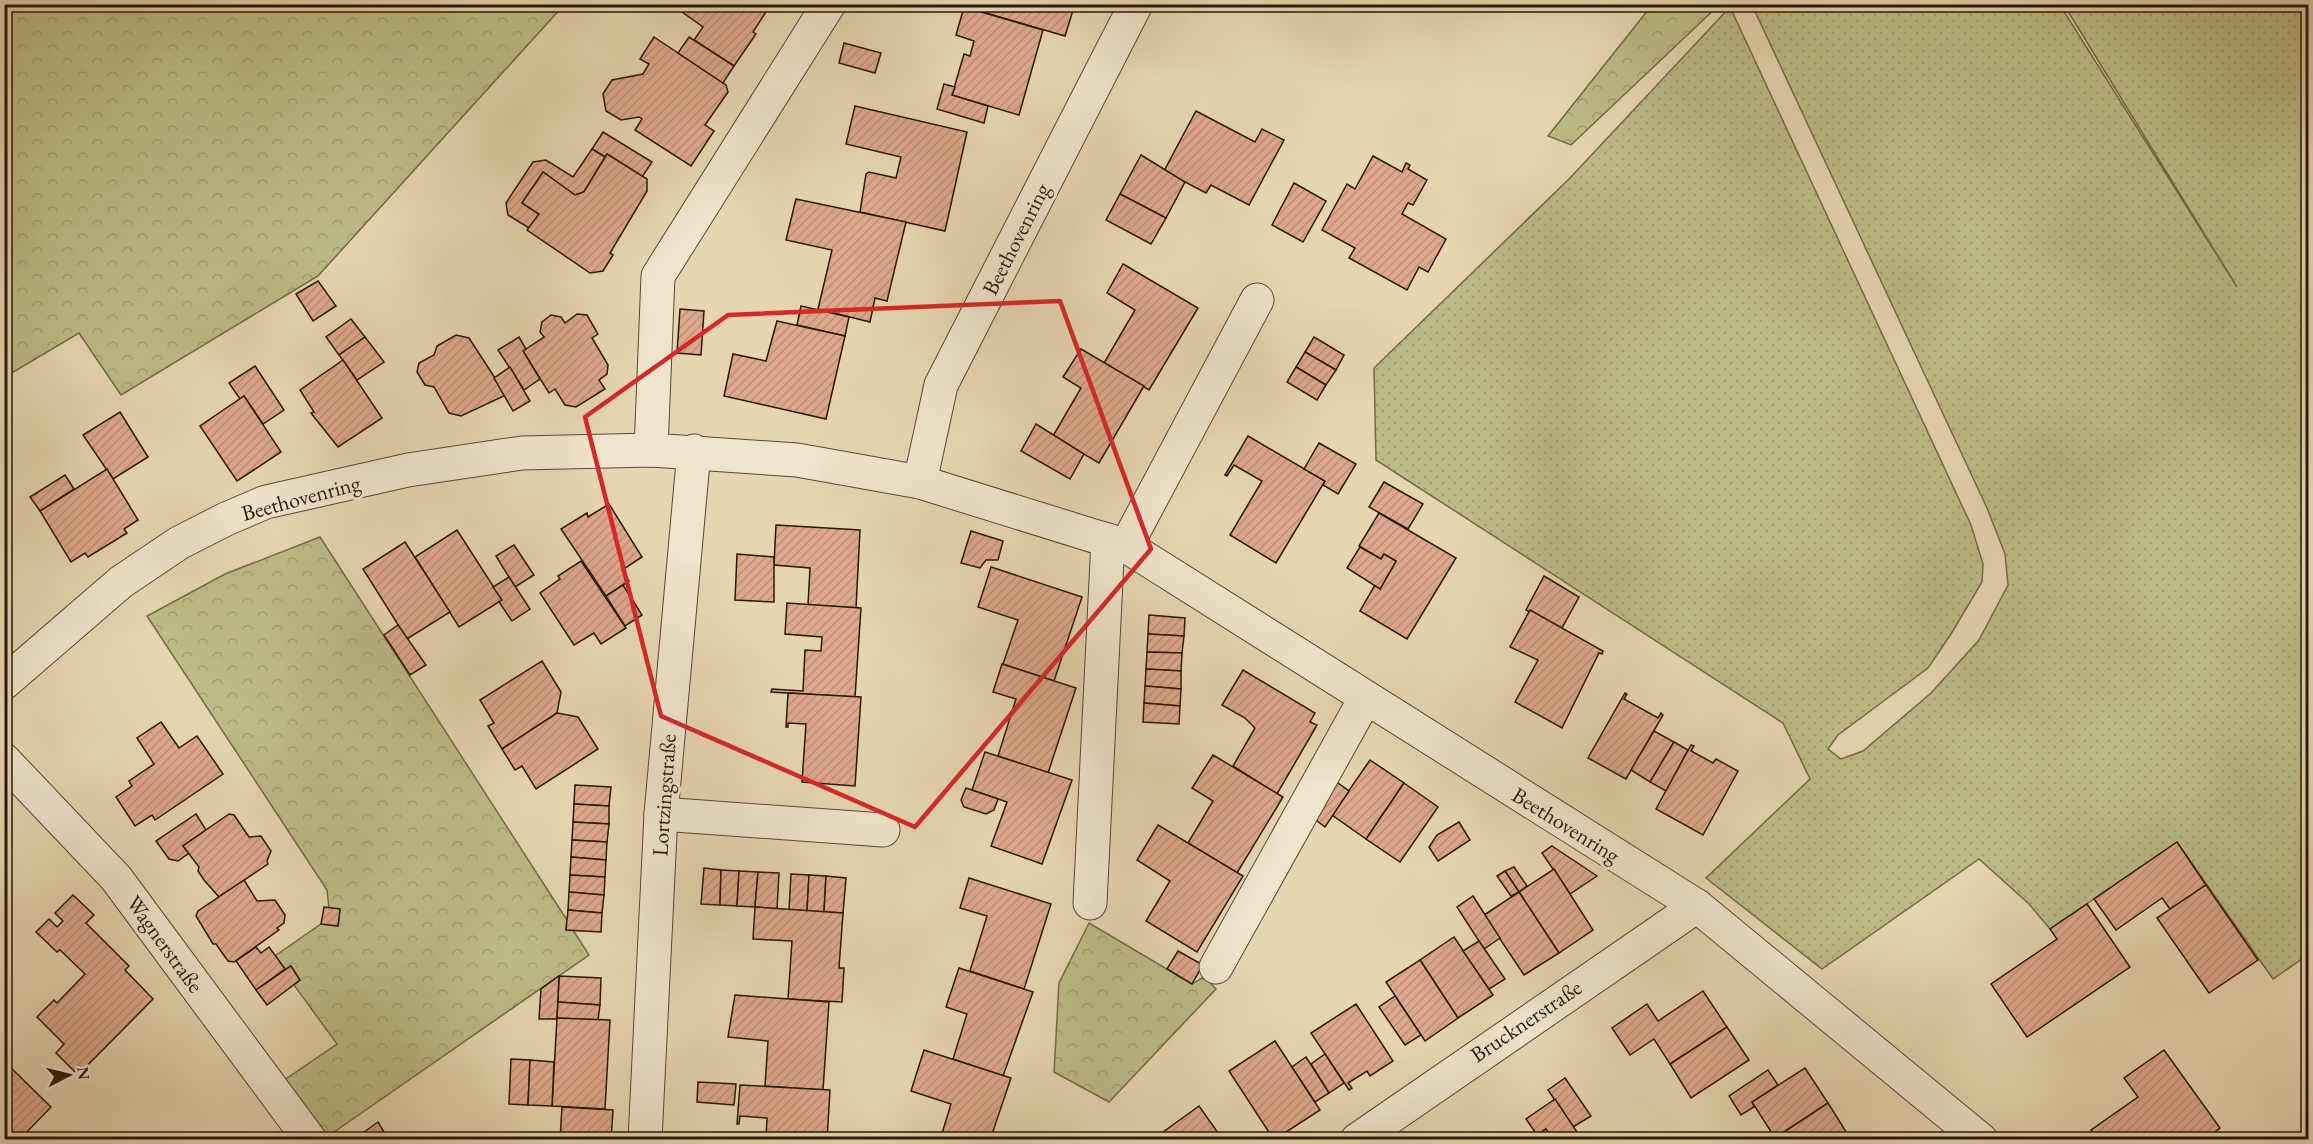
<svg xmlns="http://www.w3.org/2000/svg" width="2313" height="1144" viewBox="0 0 2313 1144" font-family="'EB Garamond',serif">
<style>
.grass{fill:url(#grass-dots);stroke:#736a48;stroke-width:1.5}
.forest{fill:url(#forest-crowns);stroke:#736a48;stroke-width:1.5}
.building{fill:url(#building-hatch);stroke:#29170a;stroke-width:1.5}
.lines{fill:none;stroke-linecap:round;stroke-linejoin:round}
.minor-casing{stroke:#584734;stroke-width:35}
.minor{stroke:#efe4cc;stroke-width:33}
.marked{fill:none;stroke:#d62828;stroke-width:4.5;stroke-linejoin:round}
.labels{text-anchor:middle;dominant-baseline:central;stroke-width:6;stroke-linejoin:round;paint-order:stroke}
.street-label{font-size:22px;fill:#29170a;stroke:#efe4cc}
</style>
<defs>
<pattern id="grass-dots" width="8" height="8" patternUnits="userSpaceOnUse" patternTransform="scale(1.5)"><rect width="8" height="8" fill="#bdbc86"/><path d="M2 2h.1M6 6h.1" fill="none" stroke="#a2a172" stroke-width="1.8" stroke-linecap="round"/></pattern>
<pattern id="forest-crowns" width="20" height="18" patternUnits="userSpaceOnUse" patternTransform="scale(1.5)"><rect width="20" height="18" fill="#bdbc86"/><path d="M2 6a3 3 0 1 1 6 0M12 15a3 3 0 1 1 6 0" fill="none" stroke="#a2a172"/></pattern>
<pattern id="building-hatch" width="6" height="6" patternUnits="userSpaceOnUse" patternTransform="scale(1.5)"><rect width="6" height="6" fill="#dea88b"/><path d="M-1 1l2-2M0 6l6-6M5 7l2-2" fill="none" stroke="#be9077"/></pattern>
</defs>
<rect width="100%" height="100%" fill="#e6d6b0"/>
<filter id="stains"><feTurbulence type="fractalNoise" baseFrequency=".00333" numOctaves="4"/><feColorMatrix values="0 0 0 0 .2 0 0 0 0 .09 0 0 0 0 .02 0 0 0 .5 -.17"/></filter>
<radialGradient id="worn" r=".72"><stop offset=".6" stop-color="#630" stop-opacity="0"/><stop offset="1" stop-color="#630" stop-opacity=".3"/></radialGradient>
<polygon class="grass" points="1752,5 2060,5 2237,287 2064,5 2308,5 2308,967 2302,959 2273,979 2177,842 2050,929 2029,904 1979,859 1822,969 1706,878 1810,779 1783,723 1376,460 1374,368 1569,179 1730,7 1971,525 1983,564 1982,582 1951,634 1928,668 1838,735 1828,749 1841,759 1863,751 1931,693 1979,640 2008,585 2005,554 1987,508"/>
<g class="forest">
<polygon points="4,5 5,4 564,5 318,276 121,395 79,333 5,377"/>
<polygon points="1652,5 1719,5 1571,145 1548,136"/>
<polygon points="320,537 567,920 566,929 573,930 589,955 324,1139 283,1081 337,1044 294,985 300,980 291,966 285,969 275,956 321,924 338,926 340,910 329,908 327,890 147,616 225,574"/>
<polygon points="1089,923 1192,984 1204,977 1216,989 1109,1102 1054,1072 1059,983"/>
</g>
<g class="building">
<polygon points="676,4 771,4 753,32 756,34 734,66 694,40 703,27 675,7"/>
<polygon points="974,4 1075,4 1065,36 972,9"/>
<polygon points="964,7 1043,30 1019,115 952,95 964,54 970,56 974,41 956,35"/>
<polygon points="654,37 726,85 728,92 705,125 714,131 691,166 635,130 642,119 639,117 621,120 606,111 603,94 612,80 643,74 649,64 640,59"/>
<polygon points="689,37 734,66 723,83 678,53"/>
<polygon points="844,43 881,53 875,73 839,63"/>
<polygon points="944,84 955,87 952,95 988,106 984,123 937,109"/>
<polygon points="855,106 967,132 945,231 860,212 866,174 869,172 896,178 901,157 846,144"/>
<polygon points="1196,111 1255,142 1262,129 1284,140 1249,205 1211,185 1206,193 1164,171"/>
<polygon points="603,132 652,162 642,177 607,154 605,157 592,149"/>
<polygon points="592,149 605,157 584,192 575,195 543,172 522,203 539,214 529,228 508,215 506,203 533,162 546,160 573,177"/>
<polygon points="607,154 647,179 647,191 610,253 613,255 603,271 590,273 527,230 539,214 522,203 543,172 575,195 584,192"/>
<polygon points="1141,155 1185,182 1166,218 1120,194"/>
<polygon points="1373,156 1402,172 1406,163 1410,165 1408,169 1427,180 1413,205 1408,203 1402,214 1446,239 1428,272 1419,267 1407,290 1349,258 1355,248 1322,230 1347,184 1355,189"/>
<polygon points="1294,183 1326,201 1303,242 1272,225"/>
<polygon points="1120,194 1166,218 1151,244 1106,220"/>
<polygon points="796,199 906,222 887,301 875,298 870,322 818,309 832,250 786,240"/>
<polygon points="1123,264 1198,308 1149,390 1104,363 1135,310 1107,293"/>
<polygon points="318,281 336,306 313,321 296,294"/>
<polygon points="801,306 849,317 845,336 797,325"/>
<polygon points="680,309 704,311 701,355 677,353"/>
<polygon points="577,314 587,315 598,334 592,338 608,365 607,374 599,380 605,389 576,407 565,405 555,389 549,393 523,351 544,337 540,332 542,322 551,315 561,317 565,323"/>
<polygon points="351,319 365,337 339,355 326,337"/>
<polygon points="777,321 845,336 826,419 724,396 733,354 766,361"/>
<polygon points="456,335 469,338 506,395 461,416 449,413 434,387 425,385 417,372 419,363 434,355 437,346"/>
<polygon points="365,337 384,362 357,380 339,355"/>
<polygon points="519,337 526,349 523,351 540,379 524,390 498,350"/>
<polygon points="1314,337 1344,355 1336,370 1305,352"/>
<polygon points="1081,349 1144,386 1099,463 1053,436 1081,388 1063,377"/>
<polygon points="1305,352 1336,370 1326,385 1296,367"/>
<polygon points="343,360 382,418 338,447 311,413 314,412 300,390"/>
<polygon points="255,366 284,410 263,424 244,396 240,399 229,383"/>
<polygon points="510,367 530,401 513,411 494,378"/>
<polygon points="1296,367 1326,385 1317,400 1287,382"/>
<polygon points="244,396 281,452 237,481 200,426"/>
<polygon points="120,412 148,457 113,479 83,435"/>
<polygon points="1036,424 1084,454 1070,479 1021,451"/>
<polygon points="1248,436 1325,481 1276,563 1230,535 1262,481 1234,465 1227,476 1225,475"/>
<polygon points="1319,443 1356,464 1338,494 1323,485 1325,481 1304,469"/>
<polygon points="107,469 138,520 124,529 127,533 88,557 85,553 71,562 40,511"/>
<polygon points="65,475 74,489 40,511 30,497"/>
<polygon points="1384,482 1423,504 1408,529 1369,507"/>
<polygon points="609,504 642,557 622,570 629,581 606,596 561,529 587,513 588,517"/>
<polygon points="1379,513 1456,558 1407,639 1360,611 1375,585 1380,589 1396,561 1384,554 1381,559 1359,546"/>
<polygon points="776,525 860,530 856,608 808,605 810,568 774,565"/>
<polygon points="457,530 502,600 459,627 415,557"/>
<polygon points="971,531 1003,541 998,560 986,560 980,568 961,563"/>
<polygon points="405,542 450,612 407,639 363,569"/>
<polygon points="514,545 534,575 515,587 496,556"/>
<polygon points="1360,547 1381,559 1384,554 1396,561 1380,589 1347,568"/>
<polygon points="737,554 774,557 774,602 735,600"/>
<polygon points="581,561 626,628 601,644 594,633 574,645 540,593 560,579 558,576"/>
<polygon points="991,567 1082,597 1054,681 1003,664 1018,620 978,607"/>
<polygon points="1544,576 1579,597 1562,628 1526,610"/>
<polygon points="509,577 530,609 512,621 499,602 502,600 493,587"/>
<polygon points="623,585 642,615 625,626 606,596"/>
<polygon points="787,603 861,608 855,697 771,692 772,689 803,691 805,650 821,651 822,637 785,634"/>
<polygon points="1530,610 1603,651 1602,654 1599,653 1562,728 1515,702 1538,660 1510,647"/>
<polygon points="1149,615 1185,618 1184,636 1148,634"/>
<polygon points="398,625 426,665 410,675 384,635"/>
<polygon points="1148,634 1184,636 1182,653 1147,652"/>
<polygon points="1147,652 1182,653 1181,671 1146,669"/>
<polygon points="542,661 561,692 557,713 502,749 488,726 494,723 480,700"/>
<polygon points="1002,664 1076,688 1048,773 998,756 1016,699 993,692"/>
<polygon points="1146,669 1181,671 1181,689 1145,686"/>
<polygon points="1243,670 1315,713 1310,722 1317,725 1277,794 1233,766 1255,728 1245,718 1222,705"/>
<polygon points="1145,686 1181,689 1180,706 1144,703"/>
<polygon points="788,693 861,697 855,786 802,782 806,724 788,723 788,727 786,727"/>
<polygon points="1625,693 1627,694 1624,699 1658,718 1661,713 1663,715 1626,779 1588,758"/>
<polygon points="1144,703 1180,706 1179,724 1143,722"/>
<polygon points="557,713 578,717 598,749 536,789 522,766 515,770 502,749"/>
<polygon points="161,722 179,748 197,736 223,774 155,820 152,815 135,826 116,797 132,786 129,781 154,764 137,738"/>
<polygon points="1654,731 1674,742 1650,782 1631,770"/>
<polygon points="1674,742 1688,750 1666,791 1650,782"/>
<polygon points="1691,745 1694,746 1691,751 1713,763 1716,759 1738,771 1703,835 1656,809"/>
<polygon points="985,752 1072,780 1042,864 991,846 1007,802 972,790"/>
<polygon points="1213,755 1283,797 1237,873 1188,843 1213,801 1192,788"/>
<polygon points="1370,760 1404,783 1366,839 1332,815"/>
<polygon points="1331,778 1349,791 1325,827 1312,817"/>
<polygon points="1404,783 1438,807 1400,862 1366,839"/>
<polygon points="575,785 611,787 609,806 574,804"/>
<polygon points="966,788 998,799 994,810 986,814 964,807 961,800"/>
<polygon points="574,804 609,806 609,824 573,822"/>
<polygon points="196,814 206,830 183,846 189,853 178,861 169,859 156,841"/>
<polygon points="229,814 234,815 249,837 261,836 271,851 267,861 268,864 219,897 204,880 198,871 199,867 183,846"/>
<polygon points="573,822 609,824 607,842 572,840"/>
<polygon points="1459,822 1470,840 1438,861 1429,847 1437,835"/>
<polygon points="1158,825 1243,876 1197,952 1146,921 1170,881 1137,860"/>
<polygon points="572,840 607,842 606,860 571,857"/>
<polygon points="2177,842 2206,885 2170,909 2162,898 2116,930 2094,899"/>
<polygon points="1552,846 1597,876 1570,894 1542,853"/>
<polygon points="571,857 606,860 605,877 570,875"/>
<polygon points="1514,867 1527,886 1519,892 1505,871"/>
<polygon points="704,868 721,870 720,905 701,904"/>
<polygon points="1554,869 1593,930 1559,953 1519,892"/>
<polygon points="721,870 739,871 737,906 720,905"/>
<polygon points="739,871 758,872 755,907 737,906"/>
<polygon points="1505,871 1519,892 1511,896 1497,876"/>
<polygon points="758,872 779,873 777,909 755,907"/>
<polygon points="791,874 809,875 807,911 789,910"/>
<polygon points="570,875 605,877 604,895 569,892"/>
<polygon points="809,875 826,876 824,912 807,911"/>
<polygon points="826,876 846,878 843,913 824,912"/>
<polygon points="969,878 1051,904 1024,989 970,971 987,916 960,908"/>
<polygon points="244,880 257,901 275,900 285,915 284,923 277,928 279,930 234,962 228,961 216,944 213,944 196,916 198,911"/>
<polygon points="2206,885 2258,960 2209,993 2157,918"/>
<polygon points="569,892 604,895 602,913 568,910"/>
<polygon points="1519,892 1559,953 1524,975 1484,915"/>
<polygon points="73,895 94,915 86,923 129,966 125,970 153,999 78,1075 56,1053 64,1044 37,1017 54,1000 57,1003 85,974 60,950 57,952 36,932 49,919 57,927 63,921 55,913"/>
<polygon points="1473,896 1500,938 1484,949 1457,907"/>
<polygon points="2087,904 2130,967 2027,1037 1991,984 2057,939 2050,929"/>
<polygon points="324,907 340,909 338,926 321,924"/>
<polygon points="755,907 843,913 839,968 844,968 842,1002 788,999 792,941 753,939"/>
<polygon points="568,910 602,913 601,932 566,930"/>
<polygon points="1454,937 1493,995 1458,1018 1420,960"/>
<polygon points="1479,941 1505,979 1489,989 1463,951"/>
<polygon points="256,947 261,953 269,947 285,969 256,990 236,961"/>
<polygon points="1178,951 1203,965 1192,984 1167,969"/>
<polygon points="1420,960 1458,1018 1425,1041 1386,982"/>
<polygon points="291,966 300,980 267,1005 256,990"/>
<polygon points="959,968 1033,992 1003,1076 953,1059 967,1014 946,1007"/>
<polygon points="559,976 601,978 600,1005 558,1002"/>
<polygon points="559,976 557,1019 539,1019 541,989"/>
<polygon points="1703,991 1727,1027 1670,1064 1654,1039 1630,1055 1612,1028 1647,1004 1658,1021"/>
<polygon points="735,995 829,1002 823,1090 765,1086 768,1041 728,1037"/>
<polygon points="1395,996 1421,1035 1405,1045 1379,1007"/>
<polygon points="558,1002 600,1005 598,1020 557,1018"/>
<polygon points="1356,1004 1393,1061 1370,1076 1367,1071 1348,1083 1352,1088 1349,1090 1311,1033"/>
<polygon points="557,1018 610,1020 605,1109 552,1106"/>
<polygon points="1727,1027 1749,1060 1691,1098 1670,1064"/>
<polygon points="1275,1041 1320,1110 1274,1140 1229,1071"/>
<polygon points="924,1050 1011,1078 990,1140 940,1140 951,1104 911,1091"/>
<polygon points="2164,1050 2220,1128 2204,1140 2097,1140 2091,1130 2138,1097 2124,1078"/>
<polygon points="1325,1054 1344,1083 1329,1093 1311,1064"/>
<polygon points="1306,1057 1329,1093 1315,1102 1292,1067"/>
<polygon points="511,1059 530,1060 528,1105 509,1104"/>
<polygon points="530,1060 554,1062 552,1106 528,1105"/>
<polygon points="4,1061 51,1107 19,1140 4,1140"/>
<polygon points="1805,1068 1828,1103 1775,1138 1752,1102"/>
<polygon points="1768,1070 1778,1085 1752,1102 1754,1107 1741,1115 1729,1096"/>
<polygon points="1565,1078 1591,1116 1573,1127 1548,1090"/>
<polygon points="698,1082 736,1084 734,1105 697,1102"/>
<polygon points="740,1085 830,1090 827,1140 766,1140 767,1118 740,1116 739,1124 737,1124"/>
<polygon points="1555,1099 1581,1138 1578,1140 1553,1140 1546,1129 1537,1135 1526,1119"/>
<polygon points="1828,1103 1850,1138 1776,1140 1775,1138"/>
<polygon points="1199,1106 1223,1140 1162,1140 1159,1135"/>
<polygon points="562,1107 613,1110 611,1140 560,1140"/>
<polygon points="378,1122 389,1140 353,1140"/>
<polygon points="1546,1129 1553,1140 1530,1140 1537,1135"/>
</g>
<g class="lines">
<defs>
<g id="minor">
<polyline points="651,450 658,276 829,4"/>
<polyline points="920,482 941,385 1136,4"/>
<polyline points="1126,546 1257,300"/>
<polyline points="4,683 121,582 179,543 226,519 266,502 408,470 522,453 651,450 797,460 920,482 1126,546 1697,906 1981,1140"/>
<polyline points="4,760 116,878 310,1140"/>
<polyline points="661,814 883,830"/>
<polyline points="1090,903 1108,540"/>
<polyline points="1216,967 1365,699"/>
<polyline points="645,1140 661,814 694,451"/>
<polyline points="1357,1140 1697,906"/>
</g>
</defs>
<use href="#minor" class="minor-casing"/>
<use href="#minor" class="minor"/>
</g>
<path class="marked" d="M1060 301 1151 549 915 827 661 716 585 417 728 315Z"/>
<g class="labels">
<g class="street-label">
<text transform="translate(1016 239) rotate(-63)">Beethovenring</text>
<text transform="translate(301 498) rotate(-15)">Beethovenring</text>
<text transform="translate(664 795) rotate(-86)">Lortzingstraße</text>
<text transform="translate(1566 825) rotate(32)">Beethovenring</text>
<text transform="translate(165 944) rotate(54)">Wagnerstraße</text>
<text transform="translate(1526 1021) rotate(-34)">Brucknerstraße</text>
</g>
</g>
<rect width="2313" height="1144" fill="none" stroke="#e6d6b0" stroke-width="24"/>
<rect x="6" y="6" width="2301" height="1132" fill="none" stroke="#29170a" stroke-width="3"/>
<rect x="12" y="12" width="2289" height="1120" fill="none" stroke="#29170a" stroke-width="1.5"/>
<g transform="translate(69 1075) rotate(83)" stroke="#efe4cc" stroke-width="4.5" paint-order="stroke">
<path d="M0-4.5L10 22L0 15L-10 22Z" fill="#29170a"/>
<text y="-9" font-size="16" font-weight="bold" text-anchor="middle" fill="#29170a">N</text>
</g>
<rect width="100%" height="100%" filter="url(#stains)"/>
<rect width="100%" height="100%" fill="url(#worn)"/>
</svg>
